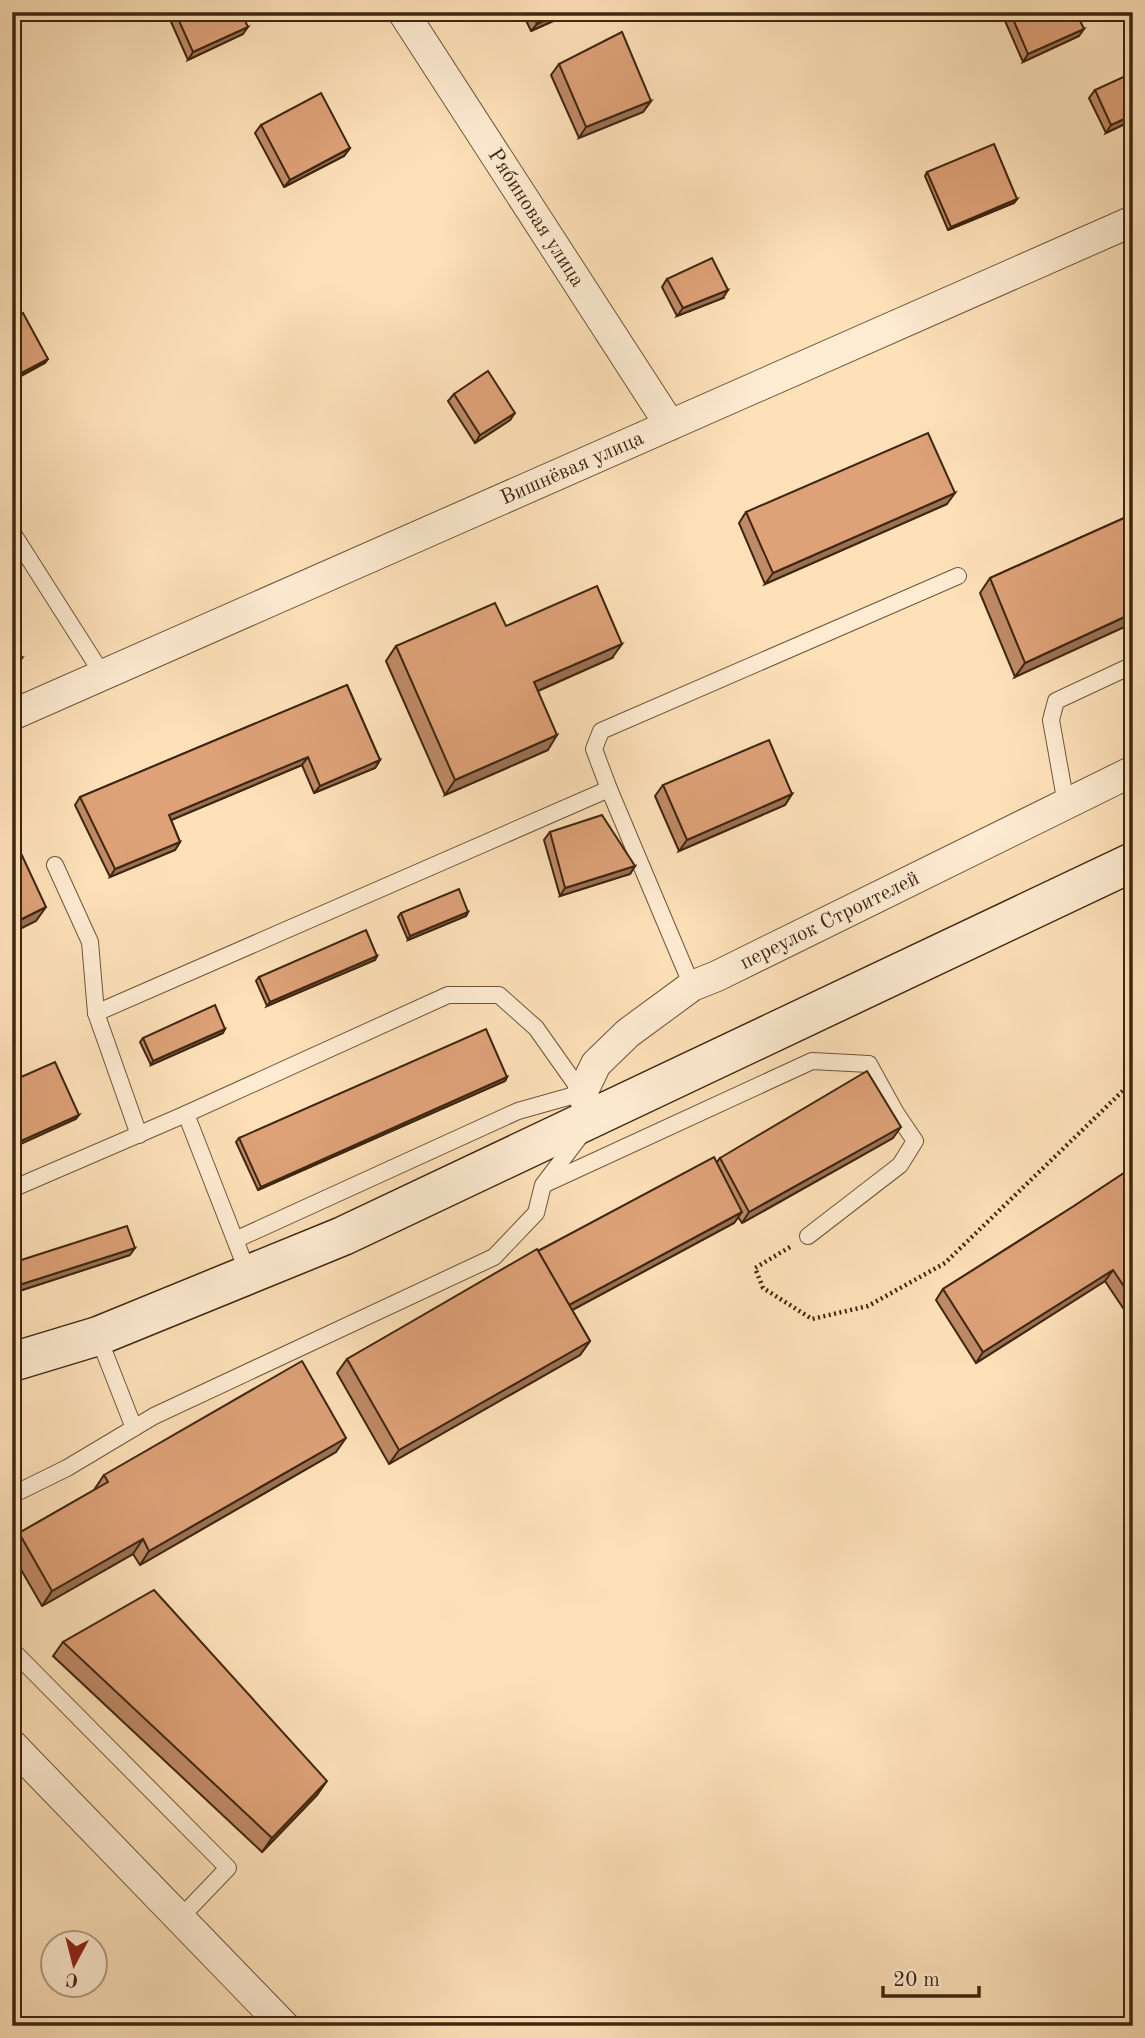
<svg xmlns="http://www.w3.org/2000/svg" width="1145" height="2038" viewBox="0 0 1145 2038" font-family="'Old Standard TT',serif">
<style>
.lines{fill:none;stroke-linecap:round;stroke-linejoin:round}
.service-casing{stroke:#6e553a;stroke-width:18}
.minor-casing{stroke:#6e553a;stroke-width:32}
.secondary-casing{stroke:#3e2610;stroke-width:41}
.path{stroke:#3e2610;stroke-width:4.5;stroke-dasharray:2 3.5;stroke-linecap:butt}
.service{stroke:#feecd2;stroke-width:16}
.minor{stroke:#feecd2;stroke-width:30}
.secondary{stroke:#feecd2;stroke-width:38}
.wall{fill:#bf8a67;stroke:#3e2610;stroke-width:2}
.shaded-wall{fill:#9b7154;stroke:#3e2610;stroke-width:2}
.building{fill:#dea178;stroke:#3e2610;stroke-width:2}
.labels{text-anchor:middle;dominant-baseline:central;stroke-width:7;stroke-linejoin:round;paint-order:stroke}
.street-label{font-size:21px;fill:#3e2610;stroke:#feecd2}
</style>
<rect width="100%" height="100%" fill="#fee1b9"/>
<filter id="stains"><feTurbulence type="fractalNoise" baseFrequency=".00286" numOctaves="4"/><feColorMatrix values="0 0 0 0 .2 0 0 0 0 .09 0 0 0 0 .02 0 0 0 .5 -.17"/></filter>
<radialGradient id="worn" r=".72"><stop offset=".6" stop-color="#630" stop-opacity="0"/><stop offset="1" stop-color="#630" stop-opacity=".3"/></radialGradient>
<g class="lines">
<defs>
<g id="service">
<polyline points="12,532 103,675"/>
<polyline points="609,789 594,749 601,731 958,576"/>
<polyline points="1066,804 1051,720 1056,701 1133,665"/>
<polyline points="55,865 90,942 96,1013 139,1135"/>
<polyline points="96,1013 609,789 692,986"/>
<polyline points="545,1184 812,1061 869,1064 896,1113 915,1141 900,1165 808,1236"/>
<polyline points="12,1189 186,1114"/>
<polyline points="235,1240 518,1111 582,1093 536,1028 499,995 448,995 186,1114 248,1273"/>
<polyline points="98,1336 134,1428"/>
<polyline points="12,1495 67,1468 154,1416 494,1257 536,1213 543,1185 581,1135"/>
<polyline points="12,1650 228,1868 181,1917"/>
</g>
<g id="minor">
<path id="s1" d="M403 12 670 425"/>
<path id="s2" d="M12 715 1133 221"/>
<path id="s3" d="M593 1118 582 1093 596 1064 628 1033 692 986 717 976 1133 771"/>
<polyline points="12,1745 284,2026"/>
</g>
<polyline id="secondary" points="12,1362 98,1336 343,1236 1133,862"/>
</defs>
<use href="#service" class="service-casing"/>
<use href="#minor" class="minor-casing"/>
<use href="#secondary" class="secondary-casing"/>
<polyline class="path" points="790,1247 755,1268 763,1288 812,1319 868,1306 945,1263 1133,1081"/>
<use href="#service" class="service"/>
<use href="#minor" class="minor"/>
<use href="#secondary" class="secondary"/>
</g>
<g class="wall">
<polygon points="170,12 241,12 243,34 188,60 168,15"/>
<polygon points="522,12 573,12 531,31"/>
<polygon points="1003,12 1076,12 1079,36 1023,62 1002,14"/>
<polygon points="559,64 651,101 643,112 579,138 551,75"/>
<polygon points="1095,90 1133,120 1106,133 1089,98"/>
<polygon points="261,125 350,148 344,156 284,187 255,133"/>
<polygon points="927,172 1017,199 1014,203 948,230 925,176"/>
<polygon points="667,279 723,298 677,316 662,287"/>
<polygon points="454,394 510,420 475,443 448,401"/>
<polygon points="947,504 765,584 739,523 746,512"/>
<polygon points="1133,514 1015,677 980,593 990,578"/>
<polygon points="506,626 612,658 538,691 548,750 445,795 386,661 396,646"/>
<polygon points="347,685 380,760 375,768 314,793 302,765 171,820 180,842 175,850 110,877 75,805 80,797"/>
<polygon points="663,785 792,794 785,805 679,851 655,796"/>
<polygon points="550,832 635,866 630,874 560,896 544,840"/>
<polygon points="468,912 466,916 408,940 398,917 401,913"/>
<polygon points="377,956 375,960 267,1006 256,981 259,977"/>
<polygon points="223,1033 151,1065 140,1042 143,1038"/>
<polygon points="507,1077 505,1081 258,1190 236,1142 239,1138"/>
<polygon points="893,1138 742,1223 738,1217 734,1223 572,1310 590,1341 580,1355 389,1464 337,1373 347,1359 538,1251 717,1162 720,1158"/>
<polygon points="1133,1167 1133,1302 1123,1308 1105,1281 976,1363 936,1300 943,1289 1074,1206"/>
<polygon points="130,1255 13,1293 12,1289 12,1263"/>
<polygon points="336,1452 140,1565 133,1554 42,1606 12,1554 12,1542 19,1533 94,1490 104,1475"/>
<polygon points="63,1642 317,1795 262,1852 53,1656"/>
</g>
<g class="shaded-wall">
<polygon points="562,12 573,12 531,31 537,24"/>
<polygon points="248,27 243,34 188,60 193,52"/>
<polygon points="1084,29 1079,36 1023,62 1028,54"/>
<polygon points="651,101 643,112 579,138 586,127"/>
<polygon points="1133,115 1133,120 1106,133 1111,125"/>
<polygon points="350,148 344,156 284,187 290,180"/>
<polygon points="1017,199 1014,203 948,230 951,227"/>
<polygon points="728,290 723,298 677,316 683,308"/>
<polygon points="48,359 45,363 12,381 12,378"/>
<polygon points="515,413 510,420 475,443 480,435"/>
<polygon points="955,493 947,504 765,584 773,573"/>
<polygon points="1133,613 1133,623 1015,677 1025,663"/>
<polygon points="622,644 612,658 524,697 534,682"/>
<polygon points="22,658 16,666 12,667 12,662"/>
<polygon points="557,735 548,750 445,795 455,780"/>
<polygon points="308,757 302,765 164,823 169,815"/>
<polygon points="380,760 375,768 314,793 320,786"/>
<polygon points="792,794 785,805 679,851 687,840"/>
<polygon points="180,842 175,850 110,877 115,869"/>
<polygon points="635,866 630,874 560,896 565,888"/>
<polygon points="46,907 36,921 12,933 12,924"/>
<polygon points="468,912 466,916 408,940 410,936"/>
<polygon points="377,956 375,960 267,1006 270,1002"/>
<polygon points="225,1029 223,1033 151,1065 153,1061"/>
<polygon points="507,1077 505,1081 258,1190 261,1187"/>
<polygon points="79,1115 76,1119 12,1148 12,1145"/>
<polygon points="901,1127 893,1138 742,1223 749,1212"/>
<polygon points="742,1212 734,1223 561,1316 569,1305"/>
<polygon points="135,1248 130,1255 13,1293 19,1285"/>
<polygon points="1113,1270 1105,1281 976,1363 983,1352"/>
<polygon points="1133,1296 1133,1302 1123,1308 1131,1297"/>
<polygon points="590,1341 580,1355 389,1464 399,1450"/>
<polygon points="346,1438 336,1452 140,1565 149,1551"/>
<polygon points="143,1539 133,1554 42,1606 52,1591"/>
<polygon points="327,1781 317,1795 262,1852 272,1838"/>
</g>
<g class="building">
<polygon points="175,12 241,12 248,27 193,52"/>
<polygon points="531,12 562,12 537,24"/>
<polygon points="1010,12 1076,12 1084,29 1028,54"/>
<polygon points="622,32 651,101 586,127 559,64"/>
<polygon points="1132,73 1133,75 1133,115 1111,125 1095,90"/>
<polygon points="321,93 350,148 290,180 261,125"/>
<polygon points="994,144 1017,199 951,227 927,172"/>
<polygon points="712,258 728,290 683,308 667,279"/>
<polygon points="23,313 48,359 12,378 12,318"/>
<polygon points="488,371 515,413 480,435 454,394"/>
<polygon points="928,433 955,493 773,573 746,512"/>
<polygon points="1133,514 1133,613 1025,663 990,578"/>
<polygon points="597,586 622,644 534,682 557,735 455,780 396,646 495,603 506,626"/>
<polygon points="12,634 22,658 12,662"/>
<polygon points="347,685 380,760 320,786 308,757 169,815 180,842 115,869 80,797"/>
<polygon points="769,740 792,794 687,840 663,785"/>
<polygon points="602,815 635,866 565,888 550,832"/>
<polygon points="12,834 46,907 12,924"/>
<polygon points="459,889 468,912 410,936 401,913"/>
<polygon points="366,930 377,956 270,1002 259,977"/>
<polygon points="215,1005 225,1029 153,1061 143,1038"/>
<polygon points="486,1029 507,1077 261,1187 239,1138"/>
<polygon points="55,1062 79,1115 12,1145 12,1081"/>
<polygon points="867,1071 901,1127 749,1212 720,1158"/>
<polygon points="714,1157 742,1212 569,1305 538,1251"/>
<polygon points="1133,1167 1133,1296 1131,1297 1113,1270 983,1352 943,1289 1074,1206"/>
<polygon points="127,1226 135,1248 19,1285 12,1263"/>
<polygon points="537,1249 590,1341 399,1450 347,1359"/>
<polygon points="302,1361 346,1438 149,1551 143,1539 52,1591 19,1533 108,1482 104,1475"/>
<polygon points="154,1590 327,1781 272,1838 63,1642"/>
</g>
<g class="labels">
<g class="street-label">
<text stroke="none"><textPath href="#s1" startOffset="245">Рябиновая улица</textPath></text>
<text stroke="none"><textPath href="#s2" startOffset="612">Вишнёвая улица</textPath></text>
<text stroke="none"><textPath href="#s3" startOffset="336">переулок Строителей</textPath></text>
</g>
</g>
<rect width="1145" height="2038" fill="none" stroke="#fee1b9" stroke-width="42"/>
<rect x="14" y="14" width="1117" height="2010" fill="none" stroke="#3e2610" stroke-width="3.5"/>
<rect x="21" y="21" width="1103" height="1996" fill="none" stroke="#3e2610" stroke-width="2"/>
<g transform="translate(74 1964) rotate(187)"><circle r="33" fill="#feecd2" stroke="#b19d84" stroke-width="2"/>
<path d="M0-5L12 26L0 18L-12 26Z" fill="#8f2418"/>
<text y="-10" font-size="19" font-weight="bold" text-anchor="middle" fill="#3e2610">С</text>
</g>
<path d="M883 1986v10h96v-10" fill="none" stroke="#3e2610" stroke-width="3.5"/>
<text x="893" y="1986" font-size="21" fill="#3e2610" stroke="#feecd2" stroke-width="5" paint-order="stroke">20 m</text>
<rect width="100%" height="100%" filter="url(#stains)"/>
<rect width="100%" height="100%" fill="url(#worn)"/>
</svg>
